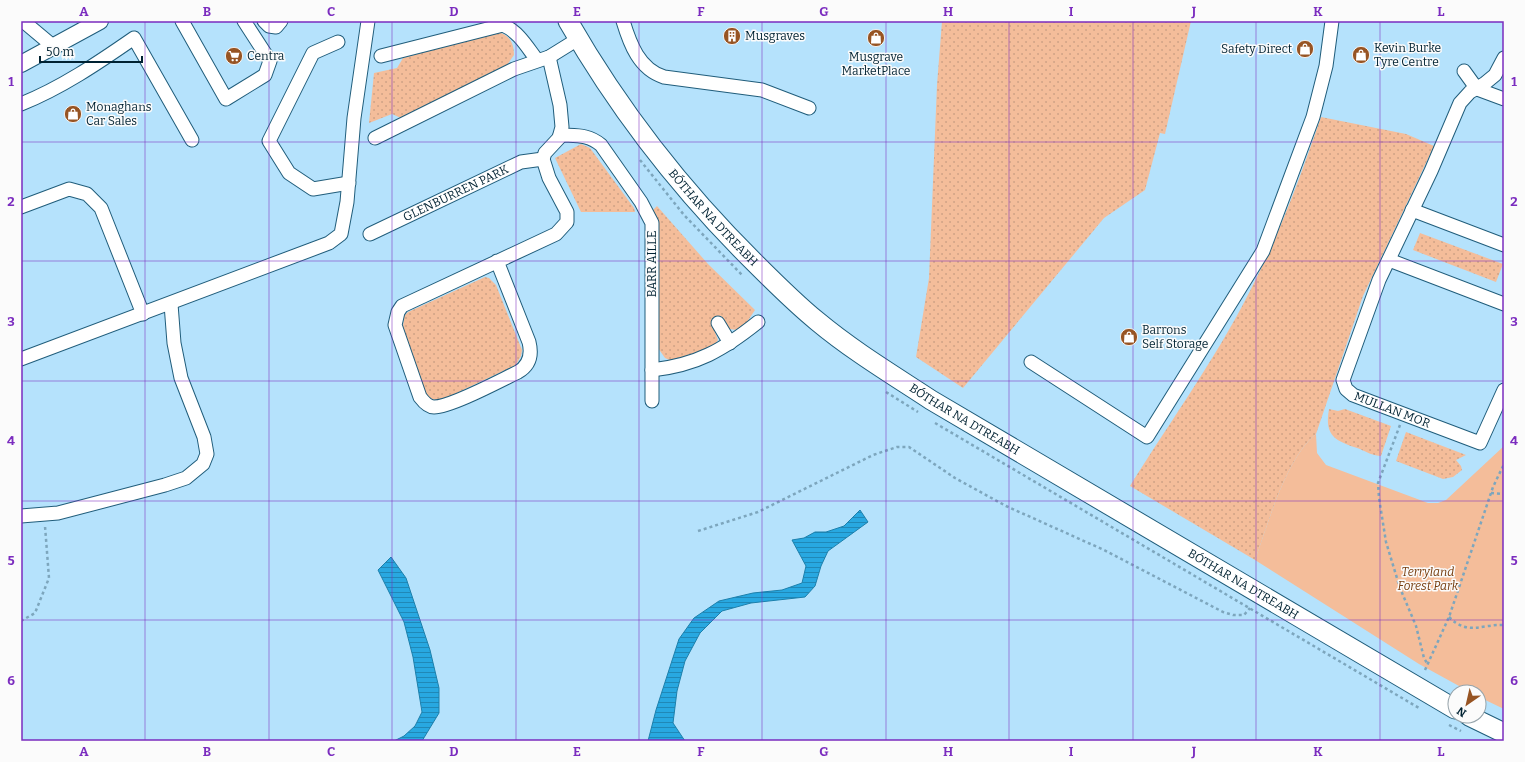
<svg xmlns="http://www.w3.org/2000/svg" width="1525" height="762" viewBox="0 0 1525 762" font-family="Bitter,serif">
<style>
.grass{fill:url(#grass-dots)}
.park{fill:#f4bd9a}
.water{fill:url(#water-rules);stroke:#1c80ac}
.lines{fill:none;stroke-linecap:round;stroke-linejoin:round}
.minor-casing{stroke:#205d7b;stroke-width:15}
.major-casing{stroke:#205d7b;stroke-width:18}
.highway-casing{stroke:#205d7b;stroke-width:21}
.path{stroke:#7da6bd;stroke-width:2.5;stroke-dasharray:3 3;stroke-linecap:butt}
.minor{stroke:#fff;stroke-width:13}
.major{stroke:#fff;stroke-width:16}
.highway{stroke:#fff;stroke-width:19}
.grid{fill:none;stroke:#7b2cbf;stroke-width:1;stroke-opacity:0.55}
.labels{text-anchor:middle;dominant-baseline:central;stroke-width:3;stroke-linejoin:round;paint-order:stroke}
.poi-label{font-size:12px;fill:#002232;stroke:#fbfbfb;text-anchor:start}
.street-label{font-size:12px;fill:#002232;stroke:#fbfbfb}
.park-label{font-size:12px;font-style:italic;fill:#763c0d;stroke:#fbfbfb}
.neatline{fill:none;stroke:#7b2cbf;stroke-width:1.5}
.grid-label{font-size:13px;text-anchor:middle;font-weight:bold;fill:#7b2cbf}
</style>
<defs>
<pattern id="grass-dots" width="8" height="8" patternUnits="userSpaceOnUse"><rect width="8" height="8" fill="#f4bd9a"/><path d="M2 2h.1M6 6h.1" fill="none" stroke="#cfa285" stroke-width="1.8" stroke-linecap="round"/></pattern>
<pattern id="water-rules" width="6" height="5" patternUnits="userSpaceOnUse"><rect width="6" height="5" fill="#28a8e1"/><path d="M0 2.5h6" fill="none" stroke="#2088b7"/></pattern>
</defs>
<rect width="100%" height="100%" fill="#b5e2fc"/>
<g class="grass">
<polygon points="942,21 1191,21 1165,134 1160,133 1145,190 1104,218 963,388 916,357 929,278 937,85"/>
<path d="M497 32C509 34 514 43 514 55L507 65 401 118 392 114 369 123 374 73 397 68 403 58Z"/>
<path d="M1321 117 1406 134 1434 146 1363 296 1316 434C1286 458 1268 524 1255 560L1130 486C1173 417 1222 350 1257 277 1283 225 1302 172 1321 117Z"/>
<polygon points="581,144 590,148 634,208 635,212 581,212 555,158"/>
<polygon points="657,206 708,264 755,310 745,325 738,330 729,329 721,316 711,321 718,340 713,347 674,362 665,358 658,348 652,211"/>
<polygon points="1420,233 1503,264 1496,282 1413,250"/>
<path d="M485 277 489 278 496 285 522 350 521 356 516 365 446 398C438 402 431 400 425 394L403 327 404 316 408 312Z"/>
<path d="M1329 409 1338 411 1345 409 1391 426 1381 456C1374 456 1366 452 1360 449 1336 441 1324 437 1329 409Z"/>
<polygon points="1406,432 1466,455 1456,460 1461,466 1462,470 1453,477 1443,479 1396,461"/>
</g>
<path class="park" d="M1316 434 1317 453 1326 465 1428 503H1438L1446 500 1504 446V709L1479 697V692H1470L1419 664 1255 560C1268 524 1286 458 1316 434Z"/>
<g class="water">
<polygon points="860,510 868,522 828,551 821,566 815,586 805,597 751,603 722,611 700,633 685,661 677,691 673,723 685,741 648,741 656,710 679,639 694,618 719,601 753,593 782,590 802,583 806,566 792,540 804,538 815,532 826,532 844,526"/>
<polygon points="391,557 406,578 430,650 439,688 439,713 422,741 394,741 404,736 415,726 422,712 413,657 404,622 378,570"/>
</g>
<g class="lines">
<defs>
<g id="minor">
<polyline points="23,21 54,47"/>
<polyline points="182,21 226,99 265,75 270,61 244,21"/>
<polyline points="264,21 269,26 276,27 281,21"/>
<path d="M623 21C630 44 639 69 664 77L762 90 809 108"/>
<polyline points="338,42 313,53 269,141 289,173 313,189 349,183"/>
<path d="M381 56 503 25C519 32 527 47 537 60"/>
<path id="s1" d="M1504 58 1495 75 1484 84 1470 92 1460 103 1431 171 1379 280 1343 380 1346 389 1353 395 1480 443 1504 390"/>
<polyline points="1464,71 1477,89 1504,99"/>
<path d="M21 104C61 88 98 63 134 38L192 140"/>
<path d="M560 135C576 136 588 134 601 145L641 202 652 223V401"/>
<polyline points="375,138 514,69 549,57 578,39"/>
<polyline points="21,207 69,189 87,194 101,208 143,314"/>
<polyline points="1412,210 1504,245"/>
<path id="s2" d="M370 234 521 162 543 159"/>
<polyline points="1389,260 1504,304"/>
<path d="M497 261 529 342C532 354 530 365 518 372 501 380 451 407 434 407 428 407 423 401 420 397L395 325 398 312 402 306 556 234 567 222V212L549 178 543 159 545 153 559 138 562 127 560 105 549 57"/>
<polyline points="718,323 730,343"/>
<polyline points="21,359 329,243 341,234 347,202 354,118 368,21"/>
<polyline points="1031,362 1147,437 1263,251 1313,117 1326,66 1332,21"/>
<path d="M652 370C697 365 723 350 758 322"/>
<polyline points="21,516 58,513 165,485 186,478 203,464 207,454 204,437 181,378 174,343 171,304"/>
</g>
<polyline id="major" points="21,64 100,21"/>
<g id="highway">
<path id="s3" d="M568 21C619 110 683 192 756 264 776 284 796 304 817 321 853 351 893 375 931 400L1455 709"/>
<polyline points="1469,716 1504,733"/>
</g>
</defs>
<use href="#minor" class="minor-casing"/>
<use href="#major" class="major-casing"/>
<use href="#highway" class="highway-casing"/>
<g class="path">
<polyline points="640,160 684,215 743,276"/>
<polyline points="886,392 918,412"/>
<polyline points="935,423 1419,708"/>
<polyline points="1400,425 1378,483 1379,498 1386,542 1400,588 1416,626 1424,658 1427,663"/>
<polyline points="1491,493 1504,494"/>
<polyline points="698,531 758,512 873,455 897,447 909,447 955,478 1006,506 1104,550 1223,612 1233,615 1244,615 1250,608"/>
<path d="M1449 617C1468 636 1481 624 1504 625"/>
<polyline points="21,621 35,613 49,578 45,526"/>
<polyline points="1425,670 1449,617 1493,487 1504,464"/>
<polyline points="1449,725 1461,731"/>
</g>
<use href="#minor" class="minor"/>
<use href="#major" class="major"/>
<use href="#highway" class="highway"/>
</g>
<path class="grid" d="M145 21V741M269 21V741M392 21V741M516 21V741M639 21V741M762 21V741M886 21V741M1009 21V741M1133 21V741M1256 21V741M1380 21V741M21 142H1504M21 261H1504M21 381H1504M21 501H1504M21 620H1504"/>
<defs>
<symbol id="building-disc" viewBox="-11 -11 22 22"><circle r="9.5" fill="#975423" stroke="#fbfbfb"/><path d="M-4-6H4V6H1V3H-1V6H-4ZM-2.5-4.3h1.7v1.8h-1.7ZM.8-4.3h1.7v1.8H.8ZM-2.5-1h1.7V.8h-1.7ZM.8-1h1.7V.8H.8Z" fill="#fff"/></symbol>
<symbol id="shop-disc" viewBox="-11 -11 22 22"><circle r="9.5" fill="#975423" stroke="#fbfbfb"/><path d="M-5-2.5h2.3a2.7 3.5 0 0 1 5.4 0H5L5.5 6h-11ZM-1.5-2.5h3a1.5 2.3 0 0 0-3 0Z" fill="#fff"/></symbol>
<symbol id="supermarket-disc" viewBox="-11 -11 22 22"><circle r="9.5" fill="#975423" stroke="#fbfbfb"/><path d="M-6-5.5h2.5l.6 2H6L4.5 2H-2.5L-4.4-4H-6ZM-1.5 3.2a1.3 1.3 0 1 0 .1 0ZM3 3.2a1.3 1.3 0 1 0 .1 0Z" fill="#fff"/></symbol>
</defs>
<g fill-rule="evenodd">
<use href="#building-disc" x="722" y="26" width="20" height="20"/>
<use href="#shop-disc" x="866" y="28" width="20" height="20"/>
<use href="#shop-disc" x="1295" y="39" width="20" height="20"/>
<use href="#shop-disc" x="1351" y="45" width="20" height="20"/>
<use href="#supermarket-disc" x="224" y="46" width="20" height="20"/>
<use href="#shop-disc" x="63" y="104" width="20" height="20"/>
<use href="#shop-disc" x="1119" y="327" width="20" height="20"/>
</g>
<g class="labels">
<g class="poi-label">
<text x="745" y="36">Musgraves</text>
<text x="1374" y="48">Kevin Burke<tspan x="1374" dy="14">Tyre Centre</tspan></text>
<text x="1292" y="49" text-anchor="end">Safety Direct</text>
<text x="247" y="56">Centra</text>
<text x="876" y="57" text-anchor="middle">Musgrave<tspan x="876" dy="14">MarketPlace</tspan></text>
<text x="86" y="107">Monaghans<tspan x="86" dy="14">Car Sales</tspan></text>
<text x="1142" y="330">Barrons<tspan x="1142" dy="14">Self Storage</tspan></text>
</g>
<g class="street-label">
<text stroke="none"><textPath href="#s2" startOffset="95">GLENBURREN PARK</textPath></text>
<text stroke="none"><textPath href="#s3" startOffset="245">BÓTHAR NA DTREABH</textPath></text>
<text transform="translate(652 264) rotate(-90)">BARR AILLE</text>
<text stroke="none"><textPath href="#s1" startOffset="426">MULLAN MOR</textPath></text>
<text stroke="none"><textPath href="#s3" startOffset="569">BÓTHAR NA DTREABH</textPath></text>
<text stroke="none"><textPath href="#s3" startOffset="893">BÓTHAR NA DTREABH</textPath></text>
</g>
<g class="park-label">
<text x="1428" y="572">Terryland<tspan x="1428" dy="14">Forest Park</tspan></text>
</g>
</g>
<rect width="1525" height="762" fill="none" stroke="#fbfbfb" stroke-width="44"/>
<g transform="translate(1467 704) rotate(214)"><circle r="19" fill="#fbfbfb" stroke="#97a4ab"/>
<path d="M0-3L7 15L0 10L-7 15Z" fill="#975423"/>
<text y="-6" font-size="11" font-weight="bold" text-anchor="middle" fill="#002232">N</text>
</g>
<path d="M40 56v6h102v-6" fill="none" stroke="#002232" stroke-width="2"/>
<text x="46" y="56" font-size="12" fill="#002232" stroke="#fbfbfb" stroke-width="3" paint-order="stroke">50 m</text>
<rect x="22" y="22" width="1481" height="718" class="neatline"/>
<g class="grid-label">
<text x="84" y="16">A</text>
<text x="207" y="16">B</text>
<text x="331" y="16">C</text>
<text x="454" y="16">D</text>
<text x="577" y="16">E</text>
<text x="701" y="16">F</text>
<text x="824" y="16">G</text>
<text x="948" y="16">H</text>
<text x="1071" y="16">I</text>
<text x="1194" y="16">J</text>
<text x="1318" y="16">K</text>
<text x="1441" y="16">L</text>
<text x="11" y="86">1</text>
<text x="1514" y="86">1</text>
<text x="11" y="206">2</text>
<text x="1514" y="206">2</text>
<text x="11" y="326">3</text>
<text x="1514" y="326">3</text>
<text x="11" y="445">4</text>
<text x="1514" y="445">4</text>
<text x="11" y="565">5</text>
<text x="1514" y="565">5</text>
<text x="11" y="685">6</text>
<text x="1514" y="685">6</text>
<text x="84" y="756">A</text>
<text x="207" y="756">B</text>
<text x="331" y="756">C</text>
<text x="454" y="756">D</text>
<text x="577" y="756">E</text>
<text x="701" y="756">F</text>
<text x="824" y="756">G</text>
<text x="948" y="756">H</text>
<text x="1071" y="756">I</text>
<text x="1194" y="756">J</text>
<text x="1318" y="756">K</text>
<text x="1441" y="756">L</text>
</g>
</svg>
